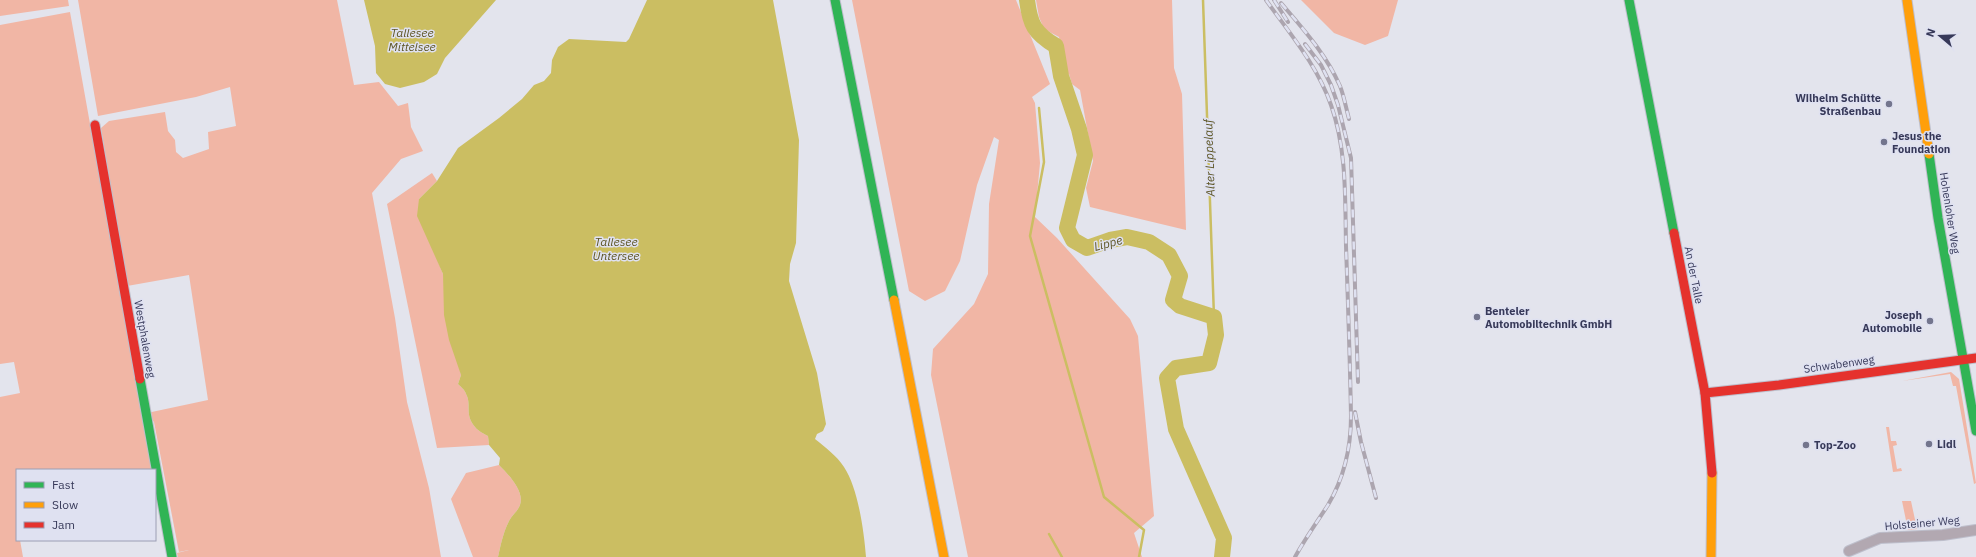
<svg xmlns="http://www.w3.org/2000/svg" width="1976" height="557" viewBox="0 0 1976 557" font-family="'IBM Plex Sans',sans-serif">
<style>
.green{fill:#f1b6a5}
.water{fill:#cbbe62}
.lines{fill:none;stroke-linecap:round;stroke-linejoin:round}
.stream{stroke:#cbbe62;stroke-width:2.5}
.river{stroke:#cbbe62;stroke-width:16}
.street-casing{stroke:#bebfcc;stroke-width:12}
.fast-casing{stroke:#bebfcc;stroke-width:11}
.slow-casing{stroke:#bebfcc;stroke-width:11}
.jam-casing{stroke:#bebfcc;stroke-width:11}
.street{stroke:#b2a8b1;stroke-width:10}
.fast{stroke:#30b455;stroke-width:9}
.slow{stroke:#ff9f0a;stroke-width:9}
.jam{stroke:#e5322d;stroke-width:9}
.rail-casing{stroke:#aca5af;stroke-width:4}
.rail{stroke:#dfe1f1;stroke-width:2.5;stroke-dasharray:8;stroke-linecap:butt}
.poi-dot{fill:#73758d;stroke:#dfe1f1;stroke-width:1.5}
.labels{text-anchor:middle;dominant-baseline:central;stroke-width:3;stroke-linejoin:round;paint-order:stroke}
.poi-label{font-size:11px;font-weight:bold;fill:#373959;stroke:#dfe1f1;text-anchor:start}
.street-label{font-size:11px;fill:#373959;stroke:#dfe1f1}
.water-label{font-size:12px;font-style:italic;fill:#5d5524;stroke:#dfe1f1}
</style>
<rect width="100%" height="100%" fill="#e3e4ed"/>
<g class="green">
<polygon points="0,0 68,0 69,6 0,16"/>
<polygon points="78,0 337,0 354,85 379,82 398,106 408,103 411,127 423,151 401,159 372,193 395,318 407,402 429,488 441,557 178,557 177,553 189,550 179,552 154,422 147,413 208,400 189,275 127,286 101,128 109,121 165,112 168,131 175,140 176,152 183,158 209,149 208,132 236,126 230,87 196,97 98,116"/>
<polygon points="852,0 1016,0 1050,84 1032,97 1035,103 1040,163 1035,217 1057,238 1130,319 1138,336 1154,516 1134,533 1142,557 968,557 931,375 933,349 974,304 988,274 989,204 999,140 994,137 977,185 960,261 945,291 925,301 909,291"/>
<polygon points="1036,0 1172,0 1174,68 1182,94 1186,230 1090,207 1086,188 1093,161 1080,90 1072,84 1069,74 1065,74 1059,37 1044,29 1039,17"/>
<polygon points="1301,0 1398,0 1388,36 1365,45 1334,33"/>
<polygon points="70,12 152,470 17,470 17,511 16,512 17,540 20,540 23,557 0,557 0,397 20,393 14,362 0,364 0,25"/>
<path d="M432 173 437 181 419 199 433 249 443 274 461 375 458 384C461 387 465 390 466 394 472 405 464 414 475 427 478 431 484 434 488 436L489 445 437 448 387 204Z"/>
<polygon points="1951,372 1959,379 1976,483 1974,484 1956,386 1953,386 1950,374 1902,381"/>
<polygon points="1886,427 1889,427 1891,441 1896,441 1897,445 1893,446 1897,469 1901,468 1902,471 1893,472"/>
<path d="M499 465C507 473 525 491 520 505 518 511 512 515 509 521 503 533 501 544 498 557H473L451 499 466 473Z"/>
<polygon points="1902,501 1911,501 1917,529 1908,530"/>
</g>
<g class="water">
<polygon points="364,0 496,0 445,58 437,74 424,82 400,88 385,84 376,73 375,46"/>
<path d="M647 0H773L799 140 796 243 790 264 789 281 817 373 826 424 823 431 817 434 815 439C825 447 837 456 844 467 858 488 864 531 866 557H498C501 544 503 533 509 521 512 515 518 511 520 505 525 491 507 473 499 465L500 458 489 445 488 436C484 434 478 431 475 427 464 414 472 405 466 394 465 390 461 387 458 384L461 375 449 340 444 315 443 274 417 216 419 199 437 181 458 148 499 118 522 99 534 85 544 81 551 73 552 60 558 47 569 39 626 42 629 39Z"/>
</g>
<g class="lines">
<g class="stream">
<polyline points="1203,0 1214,317"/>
<polyline points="1039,108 1044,162 1030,236 1104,497 1144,530 1139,557"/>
<polyline points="1049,534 1062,557"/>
</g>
<path class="river" d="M1027 0C1030 24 1034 33 1056 46L1061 76 1079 129 1085 155 1067 228 1073 240 1087 248 1110 240 1127 237 1149 242 1169 255 1180 276 1173 300 1180 306 1214 317 1216 335 1209 363 1176 368 1167 378 1176 429 1224 538 1222 557"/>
<defs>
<polyline id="street" points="1849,551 1880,538 1943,535 1976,530"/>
<g id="fast">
<polyline points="835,0 894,300"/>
<polyline points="1629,0 1674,233"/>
<polyline points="1929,154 1938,218 1976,431"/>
<polyline points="140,379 172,557"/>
</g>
<g id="slow">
<polyline points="1907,0 1929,154"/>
<polyline points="894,300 944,557"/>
<polyline points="1711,557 1712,473"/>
</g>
<g id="jam">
<polyline points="95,125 140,379"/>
<polyline points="1674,233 1705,393 1712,473"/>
<polyline points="1705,393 1779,385 1976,358"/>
</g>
</defs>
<use href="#street" class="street-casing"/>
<use href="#fast" class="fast-casing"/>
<use href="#slow" class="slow-casing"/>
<use href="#jam" class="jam-casing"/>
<use href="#street" class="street"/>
<use href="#fast" class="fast"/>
<use href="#slow" class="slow"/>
<use href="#jam" class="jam"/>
<defs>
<g id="rail">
<path d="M1266 0C1290 34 1317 65 1331 105 1347 150 1345 199 1346 246 1348 303 1350 359 1351 416 1351 447 1344 478 1328 505 1317 522 1305 539 1295 557"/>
<polyline points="1274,0 1288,22"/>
<path d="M1281 3C1303 29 1326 54 1340 86 1344 96 1346 108 1349 119"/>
<polyline points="1305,44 1321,65 1331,85 1338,105 1351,158 1358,382"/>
<polyline points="1355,412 1361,442 1376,498"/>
</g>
</defs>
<use href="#rail" class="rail-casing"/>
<use href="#rail" class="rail"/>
</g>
<g class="poi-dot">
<circle cx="1889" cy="104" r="4"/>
<circle cx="1884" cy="142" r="4"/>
<circle cx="1477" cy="317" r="4"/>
<circle cx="1930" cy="321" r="4"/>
<circle cx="1929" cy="444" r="4"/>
<circle cx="1806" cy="445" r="4"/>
</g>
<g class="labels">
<g class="poi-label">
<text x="1881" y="98" text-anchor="end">Wilhelm Schütte<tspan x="1881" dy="13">Straßenbau</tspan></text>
<text x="1892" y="136">Jesus the<tspan x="1892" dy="13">Foundation</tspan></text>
<text x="1485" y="311">Benteler<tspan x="1485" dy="13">Automobiltechnik GmbH</tspan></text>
<text x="1922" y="315" text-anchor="end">Joseph<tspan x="1922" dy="13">Automobile</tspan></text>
<text x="1937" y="444">Lidl</text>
<text x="1814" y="445">Top-Zoo</text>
</g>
<g class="street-label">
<text transform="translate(1950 213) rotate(81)">Hohenloher Weg</text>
<text transform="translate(1694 275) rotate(79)">An der Talle</text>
<text transform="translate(145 339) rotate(80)">Westphalenweg</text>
<text transform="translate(1839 364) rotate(-8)">Schwabenweg</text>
<text transform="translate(1922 523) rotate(-5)">Holsteiner Weg</text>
</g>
<g class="water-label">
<text x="412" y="32">Tallesee<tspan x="412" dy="14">Mittelsee</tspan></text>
<text transform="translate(1209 158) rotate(-92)">Alter Lippelauf</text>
<text x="616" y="241">Tallesee<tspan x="616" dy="14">Untersee</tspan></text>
<text transform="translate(1108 243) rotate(-15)">Lippe</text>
</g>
</g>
<rect x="16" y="469" width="140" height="72" fill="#dfe1f1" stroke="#9c9eb4"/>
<rect x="24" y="482" width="20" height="6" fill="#30b455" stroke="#9c9eb4"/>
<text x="52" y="489" font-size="12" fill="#373959">Fast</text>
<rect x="24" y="502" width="20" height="6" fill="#ff9f0a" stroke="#9c9eb4"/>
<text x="52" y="509" font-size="12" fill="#373959">Slow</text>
<rect x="24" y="522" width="20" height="6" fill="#e5322d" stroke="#9c9eb4"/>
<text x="52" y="529" font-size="12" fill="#373959">Jam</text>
<g transform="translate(1940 36) rotate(289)" stroke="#dfe1f1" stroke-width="3" paint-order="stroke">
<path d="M0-3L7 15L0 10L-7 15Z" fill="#373959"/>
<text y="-6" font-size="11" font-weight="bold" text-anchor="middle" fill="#373959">N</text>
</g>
</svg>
